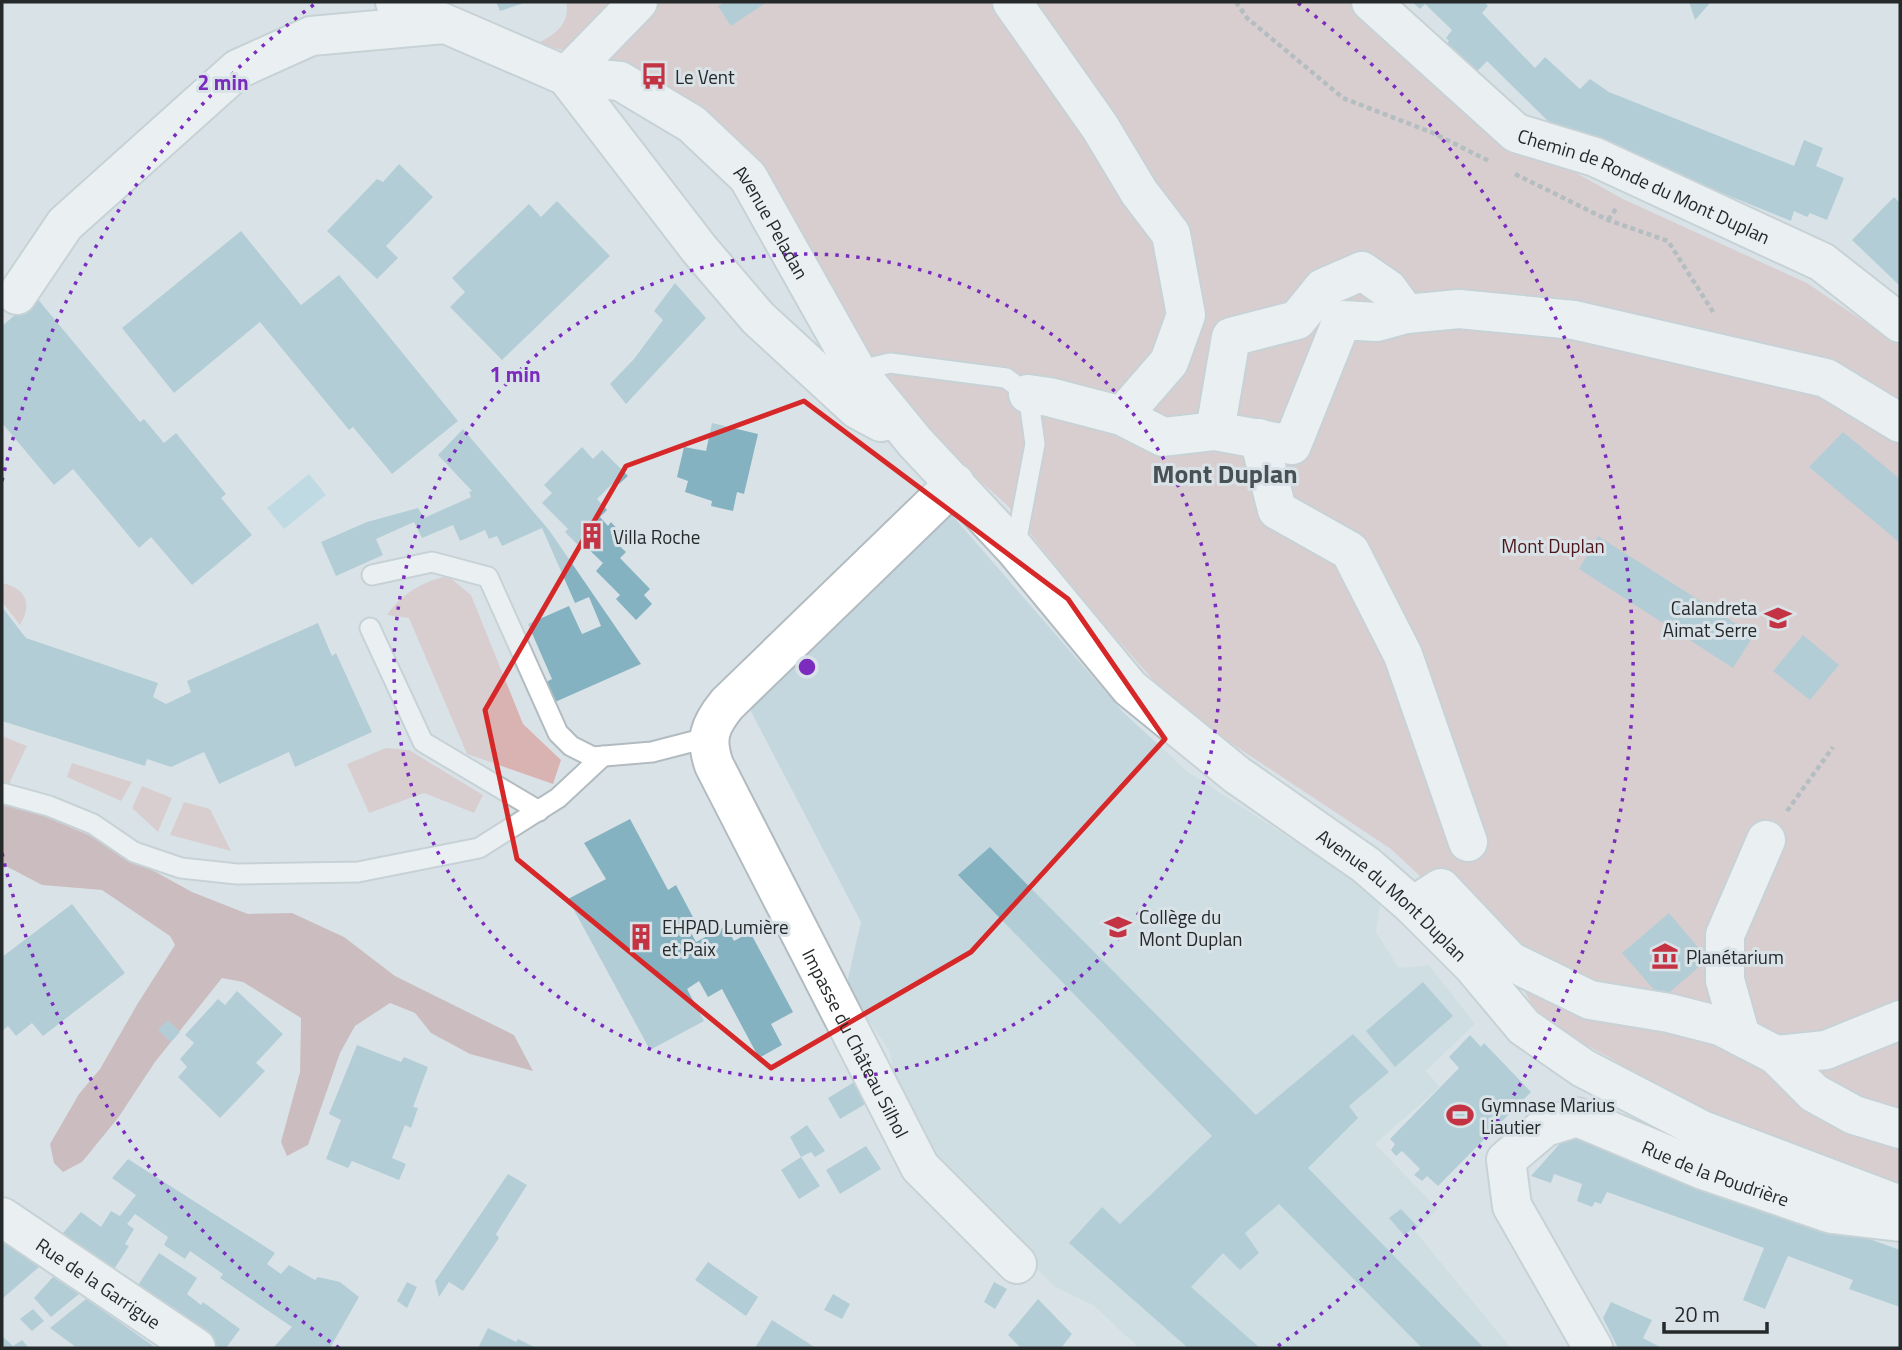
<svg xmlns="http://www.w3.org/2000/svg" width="1902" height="1350" viewBox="0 0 1902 1350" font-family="'Titillium Web',sans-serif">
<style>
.built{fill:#c4d7de}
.green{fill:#d9b3b2}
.forest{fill:#bb8f8f}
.water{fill:#a0cedd}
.building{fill:#85b2c1}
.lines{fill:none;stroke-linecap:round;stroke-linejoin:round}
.lane-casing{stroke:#b2bcc0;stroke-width:23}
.street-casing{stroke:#b2bcc0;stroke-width:42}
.secondary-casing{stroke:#b2bcc0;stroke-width:42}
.path{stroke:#889092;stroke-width:4.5;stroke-dasharray:5 3.5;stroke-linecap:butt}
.lane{stroke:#fff;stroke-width:19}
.street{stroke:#fff;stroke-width:38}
.secondary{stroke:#fff;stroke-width:38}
.marked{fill:none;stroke:#d62828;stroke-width:5;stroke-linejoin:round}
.ring{fill:none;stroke:#7b2cbf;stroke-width:3.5;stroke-dasharray:3.5 7}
.labels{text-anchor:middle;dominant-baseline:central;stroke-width:6;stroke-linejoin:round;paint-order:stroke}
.poi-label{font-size:19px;fill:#25292a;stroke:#d9e3e7;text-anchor:start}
.street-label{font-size:19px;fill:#25292a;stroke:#d9e3e7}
.park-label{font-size:19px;fill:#4d161a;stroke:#d9e3e7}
.district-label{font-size:26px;font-weight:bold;fill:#485154;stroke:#d9e3e7}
.centre{fill:#7b2cbf;stroke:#d9e3e7;stroke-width:3.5}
.ring-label{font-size:21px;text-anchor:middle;font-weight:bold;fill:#7b2cbf;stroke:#d9e3e7;stroke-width:6;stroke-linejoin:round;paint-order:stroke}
</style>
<rect width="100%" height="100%" fill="#d9e3e7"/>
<polygon class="built" points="945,507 1123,712 1188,772 1371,891 1380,906 1376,932 1399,968 1429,965 1475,1024 1426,1071 1440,1087 1375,1144 1438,1209 1415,1231 1511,1348 1139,1348 1093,1305 1055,1287 935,1168 899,1100 890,1052 846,987 861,922 746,702"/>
<g class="green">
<path d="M566 2H1352L1447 86 1555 161 1623 199 1807 283 1900 346V1186L1656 1091 1612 1059 1555 1028 1534 1010 1510 960 1391 849 1211 730 1171 700 1101 621 1007 505 919 427 886 392 773 191 613 65 538 43C555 35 571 23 566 2Z"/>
<path d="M448 576 471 595 523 724 561 760 553 784 467 754 409 618 387 615C401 594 423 581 448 576Z"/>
<path d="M2 583C26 588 33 604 20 625L2 602Z"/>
<polygon points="2,736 27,746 8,786 2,785"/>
<polygon points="386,748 409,750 483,795 474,813 424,793 369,813 347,764"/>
<polygon points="72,763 132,782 121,801 67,777"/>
<polygon points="142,786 172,798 158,832 132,808"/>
<polygon points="184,802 210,809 231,851 170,835"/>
</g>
<polygon class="forest" points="2,798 112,845 143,865 192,892 248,914 292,913 344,937 395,976 514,1035 533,1071 470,1054 431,1033 415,1013 390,1003 355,1026 340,1053 308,1145 287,1156 281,1142 300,1072 301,1018 243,982 222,978 155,1062 118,1118 82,1162 63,1172 54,1163 50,1144 79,1094 100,1069 138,1003 175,945 170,936 102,890 42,885 2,864"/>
<polygon class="water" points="309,474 326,495 284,529 267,508"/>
<g class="building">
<polygon points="496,2 527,2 500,11"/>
<polygon points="725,2 767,2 731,26 718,6"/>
<polygon points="1412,2 1484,2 1488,6 1482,13 1535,68 1545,57 1580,89 1590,79 1609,92 1794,166 1804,140 1823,148 1816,166 1844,178 1827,220 1810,213 1807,217 1794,211 1791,221 1550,123 1487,61 1471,78 1440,49 1449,41 1446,38 1452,30 1425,4 1420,9"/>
<polygon points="1689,2 1711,2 1695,20"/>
<polygon points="399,164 433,197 386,246 398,258 377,279 327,231 377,179 383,182"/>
<polygon points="1894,197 1900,203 1900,286 1852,240"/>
<polygon points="557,201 610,256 502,360 450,307 465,292 452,278 529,204 541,217"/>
<polygon points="241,231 301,305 339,275 458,421 392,474 353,427 349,430 260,322 174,393 122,328"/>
<polygon points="675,283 706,318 626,404 610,384 634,359 663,320 654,311"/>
<polygon points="36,297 140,422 144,419 164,443 176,433 226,494 221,498 252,535 192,585 151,537 139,548 73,469 54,485 2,423 2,326"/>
<polygon points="712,423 758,434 744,494 737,492 733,511 711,506 712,501 685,492 688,481 677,477 684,447 706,451"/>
<polygon points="463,429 549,530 641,664 555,702 546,682 552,679 528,624 569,606 582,634 601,626 589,597 575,603 542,528 502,546 497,536 489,539 485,530 460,541 453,525 422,538 414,522 376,539 383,555 336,576 321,542 367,522 418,508 424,518 471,497 469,492 472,491 438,455"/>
<polygon points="1843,432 1900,479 1900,543 1809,467"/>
<polygon points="582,447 593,459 602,450 628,476 619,484 615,481 597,499 607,510 600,517 608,526 611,522 620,532 612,539 626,552 620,558 650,589 644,595 652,604 636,620 616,599 620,595 596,571 603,563 582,543 579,546 565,532 568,529 542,503 552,493 544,485"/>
<polygon points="1598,536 1754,635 1733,668 1579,569"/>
<polygon points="2,607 26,638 158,683 153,697 166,704 191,692 187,681 318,623 332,656 336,653 372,732 295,767 289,752 219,784 204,752 171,767 147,759 145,766 2,721"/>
<polygon points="1803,635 1839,665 1810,700 1773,671"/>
<polygon points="630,819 668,890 676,885 694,919 686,923 696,942 726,926 734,941 750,932 793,1012 771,1024 782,1045 759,1058 722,989 708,997 699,981 687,989 704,1021 650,1050 568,899 606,879 584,843"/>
<polygon points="990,847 1256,1115 1353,1034 1389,1072 1349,1106 1358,1118 1308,1168 1484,1348 1422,1348 1279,1204 1245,1233 1259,1253 1240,1270 1223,1253 1191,1287 1260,1348 1188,1348 1069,1243 1102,1207 1120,1224 1212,1136 958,875"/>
<polygon points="72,904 125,973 43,1036 32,1023 16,1036 8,1026 2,1031 2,957"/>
<polygon points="1669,913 1708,959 1662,999 1622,953"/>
<polygon points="1423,982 1453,1016 1395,1067 1366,1031"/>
<polygon points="237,991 283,1034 256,1063 265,1071 220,1118 178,1077 187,1067 180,1059 194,1043 185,1035 218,999 225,1005"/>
<polygon points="168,1020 180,1032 171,1042 158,1030"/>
<polygon points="1470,1035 1481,1047 1484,1043 1531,1092 1438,1186 1427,1176 1422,1181 1414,1175 1420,1169 1402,1151 1396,1156 1391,1150 1395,1144 1390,1139 1459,1068 1449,1057"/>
<polygon points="357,1045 401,1062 404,1057 428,1067 413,1107 418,1108 411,1128 405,1125 392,1158 406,1164 399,1180 352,1161 348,1168 326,1159 341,1120 329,1114"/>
<polygon points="856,1081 867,1103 840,1119 828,1098"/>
<polygon points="807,1125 825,1151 815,1157 811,1152 801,1157 820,1186 799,1199 781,1170 801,1157 790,1137"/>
<polygon points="1571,1131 1900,1250 1900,1307 1849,1289 1853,1280 1788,1256 1765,1309 1743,1300 1764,1248 1607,1192 1601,1204 1595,1202 1592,1207 1577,1201 1582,1184 1554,1174 1551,1183 1531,1176"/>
<polygon points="866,1146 881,1169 840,1194 826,1170"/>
<polygon points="128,1159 275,1253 267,1264 281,1274 289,1265 315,1280 318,1277 340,1282 359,1297 330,1348 273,1348 292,1327 220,1278 223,1274 190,1251 185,1259 164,1245 168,1237 135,1214 127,1224 134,1229 125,1244 129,1246 109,1277 57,1240 81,1212 101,1227 111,1211 120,1216 136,1195 112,1178"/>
<polygon points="508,1174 527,1185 496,1234 499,1238 463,1291 449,1282 439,1297 435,1281"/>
<polygon points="1401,1209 1418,1227 1415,1230 1413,1228 1404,1235 1389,1218"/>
<polygon points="2,1241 39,1267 2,1299"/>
<polygon points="159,1253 197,1278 187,1294 201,1305 203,1302 240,1329 226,1348 214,1348 133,1293"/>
<polygon points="708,1262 758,1297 746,1316 695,1280"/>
<polygon points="53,1277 79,1294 51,1317 34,1298"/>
<polygon points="407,1282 417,1287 407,1308 397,1301"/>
<polygon points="994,1282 1007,1289 995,1309 984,1302"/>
<polygon points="833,1294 850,1304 842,1319 824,1310"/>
<polygon points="86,1299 115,1319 156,1348 77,1348 50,1328"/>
<polygon points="1038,1299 1072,1334 1061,1348 1021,1348 1008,1335"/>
<polygon points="1611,1302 1652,1320 1643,1338 1662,1348 1618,1348 1603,1318"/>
<polygon points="33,1309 44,1321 32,1331 20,1319"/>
<polygon points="772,1320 816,1348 755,1348"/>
<polygon points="488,1328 516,1342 518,1339 536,1348 478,1348"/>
<polygon points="2,1336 13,1346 22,1340 28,1347 2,1348"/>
</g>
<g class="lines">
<defs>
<g id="lane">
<polyline points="857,371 890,363 1006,378 1028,394 1035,444 1015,549"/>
<polyline points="372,575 432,562 488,577 558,733 571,746 593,757 652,752 710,737"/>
<polyline points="370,628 423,742 539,811"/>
<polyline points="2,793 49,806 93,824 134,852 181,868 237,874 358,872 479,848 558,798 603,756"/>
</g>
<g id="street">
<polyline points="1012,2 1100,127 1139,192 1171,234 1186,315 1169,362 1122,416"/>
<path id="s1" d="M1371 2 1516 133 1595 157 1822 262 1900 323"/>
<polyline points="566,76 638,2"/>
<polyline points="17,295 65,224 238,69 311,36 444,24"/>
<polyline points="1028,394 1049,397 1122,416 1163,437 1215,431 1292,445 1342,320 1377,322 1406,314 1459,309 1574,320 1826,378 1900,423"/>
<polyline points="1215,431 1231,337 1297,320 1323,288 1362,271 1388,289 1406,314"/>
<polyline points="1259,438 1277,510 1350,551 1403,655 1468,842"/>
<path id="s2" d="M955 483 727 704C709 726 705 739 714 765L920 1167 1017 1264"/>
<polyline points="1413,906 1441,888 1510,961 1590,1000 1669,1013 1720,1026 1776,1055"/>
<polyline points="1900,1020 1826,1050 1776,1055 1814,1093 1854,1115 1900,1129"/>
<polyline points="1741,1037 1725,980 1725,935 1766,840"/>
<path id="s3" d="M2 1217 196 1348"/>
<path id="s4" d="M1593 1348 1512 1206 1506 1160 1545 1127 1577 1117 1703 1170 1832 1214 1900 1222"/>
</g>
<g id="secondary">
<path id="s5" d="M395 2 566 76 620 81 692 124 748 177 857 371 915 442 1015 549 1130 688 1237 775 1366 865 1413 906 1473 966 1524 1027 1583 1068 1702 1130 1900 1205"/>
<polyline points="566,76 700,250 758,318 857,409 881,422"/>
</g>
</defs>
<use href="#lane" class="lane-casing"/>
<use href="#street" class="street-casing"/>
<use href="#secondary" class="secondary-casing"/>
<g class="path">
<polyline points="1236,2 1247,18 1343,98 1433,133 1489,161"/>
<polyline points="1515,174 1608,220 1668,241 1715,315"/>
<polyline points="1608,220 1618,206"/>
<polyline points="1787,811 1833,747"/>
</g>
<use href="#lane" class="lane"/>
<use href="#street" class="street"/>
<use href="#secondary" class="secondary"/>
</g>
<path d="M0 0H1902V1350H0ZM804 401 1068 599 1165 739 971 952 771 1068 517 859 485 710 626 466Z" fill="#d9e3e7" fill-opacity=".55" fill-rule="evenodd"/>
<path class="marked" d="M804 401 1068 599 1165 739 971 952 771 1068 517 859 485 710 626 466Z"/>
<g class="ring">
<circle cx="807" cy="667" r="413"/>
<path d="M339 1348A826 826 0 0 1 2 853M2 481A826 826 0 0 1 316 3M1298 3A826 826 0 0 1 1275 1348"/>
</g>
<defs>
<symbol id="bus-bare" viewBox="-9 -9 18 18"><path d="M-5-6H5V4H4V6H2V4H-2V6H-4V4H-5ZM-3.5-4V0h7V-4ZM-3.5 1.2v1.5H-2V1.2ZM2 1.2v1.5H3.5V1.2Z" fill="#c33343" stroke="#d9e3e7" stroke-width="2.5" paint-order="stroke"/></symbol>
<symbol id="building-bare" viewBox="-9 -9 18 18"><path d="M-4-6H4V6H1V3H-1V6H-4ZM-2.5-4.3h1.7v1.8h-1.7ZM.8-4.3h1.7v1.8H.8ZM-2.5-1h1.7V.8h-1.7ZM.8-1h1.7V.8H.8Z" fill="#c33343" stroke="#d9e3e7" stroke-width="2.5" paint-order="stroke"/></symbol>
<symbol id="school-bare" viewBox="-9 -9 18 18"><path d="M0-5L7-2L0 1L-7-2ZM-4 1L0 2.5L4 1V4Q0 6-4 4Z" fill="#c33343" stroke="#d9e3e7" stroke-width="2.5" paint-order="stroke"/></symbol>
<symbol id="museum-bare" viewBox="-9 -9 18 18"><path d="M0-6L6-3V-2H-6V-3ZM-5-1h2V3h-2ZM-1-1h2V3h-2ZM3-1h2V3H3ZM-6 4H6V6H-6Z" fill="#c33343" stroke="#d9e3e7" stroke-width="2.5" paint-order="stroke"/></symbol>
<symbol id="stadium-bare" viewBox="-9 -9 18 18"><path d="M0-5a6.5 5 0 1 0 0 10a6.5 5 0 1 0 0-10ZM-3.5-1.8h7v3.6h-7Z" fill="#c33343" stroke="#d9e3e7" stroke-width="2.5" paint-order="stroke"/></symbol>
</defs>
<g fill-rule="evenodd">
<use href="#bus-bare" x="635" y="57" width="38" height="38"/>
<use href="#building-bare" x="573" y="517" width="38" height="38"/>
<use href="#school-bare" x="1759" y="599" width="38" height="38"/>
<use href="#school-bare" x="1099" y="908" width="38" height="38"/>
<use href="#building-bare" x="622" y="918" width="38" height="38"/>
<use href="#museum-bare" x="1646" y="937" width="38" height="38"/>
<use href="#stadium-bare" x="1441" y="1096" width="38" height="38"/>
</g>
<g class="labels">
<g class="poi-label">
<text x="675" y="76">Le Vent</text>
<text x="613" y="536">Villa Roche</text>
<text x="1757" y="607" text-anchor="end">Calandreta<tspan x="1757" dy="22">Aimat Serre</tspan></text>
<text x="1139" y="916">Collège du<tspan x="1139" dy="22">Mont Duplan</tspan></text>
<text x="662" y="926">EHPAD Lumière<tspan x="662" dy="22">et Paix</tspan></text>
<text x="1686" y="956">Planétarium</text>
<text x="1481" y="1104">Gymnase Marius<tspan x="1481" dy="22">Liautier</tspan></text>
</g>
<g class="street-label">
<text stroke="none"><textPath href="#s1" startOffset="334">Chemin de Ronde du Mont Duplan</textPath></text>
<text stroke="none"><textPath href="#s5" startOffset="452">Avenue Peladan</textPath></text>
<text stroke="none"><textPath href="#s5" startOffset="1377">Avenue du Mont Duplan</textPath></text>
<text stroke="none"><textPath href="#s2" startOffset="696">Impasse du Château Silhol</textPath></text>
<text stroke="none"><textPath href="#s4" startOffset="444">Rue de la Poudrière</textPath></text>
<text stroke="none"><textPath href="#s3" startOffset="117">Rue de la Garrigue</textPath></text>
</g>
<g class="park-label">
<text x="1553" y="545">Mont Duplan</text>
</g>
<g class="district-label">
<text x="1225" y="473">Mont Duplan</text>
</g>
</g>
<circle cx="807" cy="667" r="10" class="centre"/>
<g class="ring-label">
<text x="223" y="90">2 min</text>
<text x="515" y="382">1 min</text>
</g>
<rect width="1902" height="1350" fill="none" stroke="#25292a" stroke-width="7"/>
<path d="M1664 1322v10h103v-10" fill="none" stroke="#25292a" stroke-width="3.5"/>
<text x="1674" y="1322" font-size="21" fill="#25292a" stroke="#d9e3e7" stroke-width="5" paint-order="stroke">20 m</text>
</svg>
